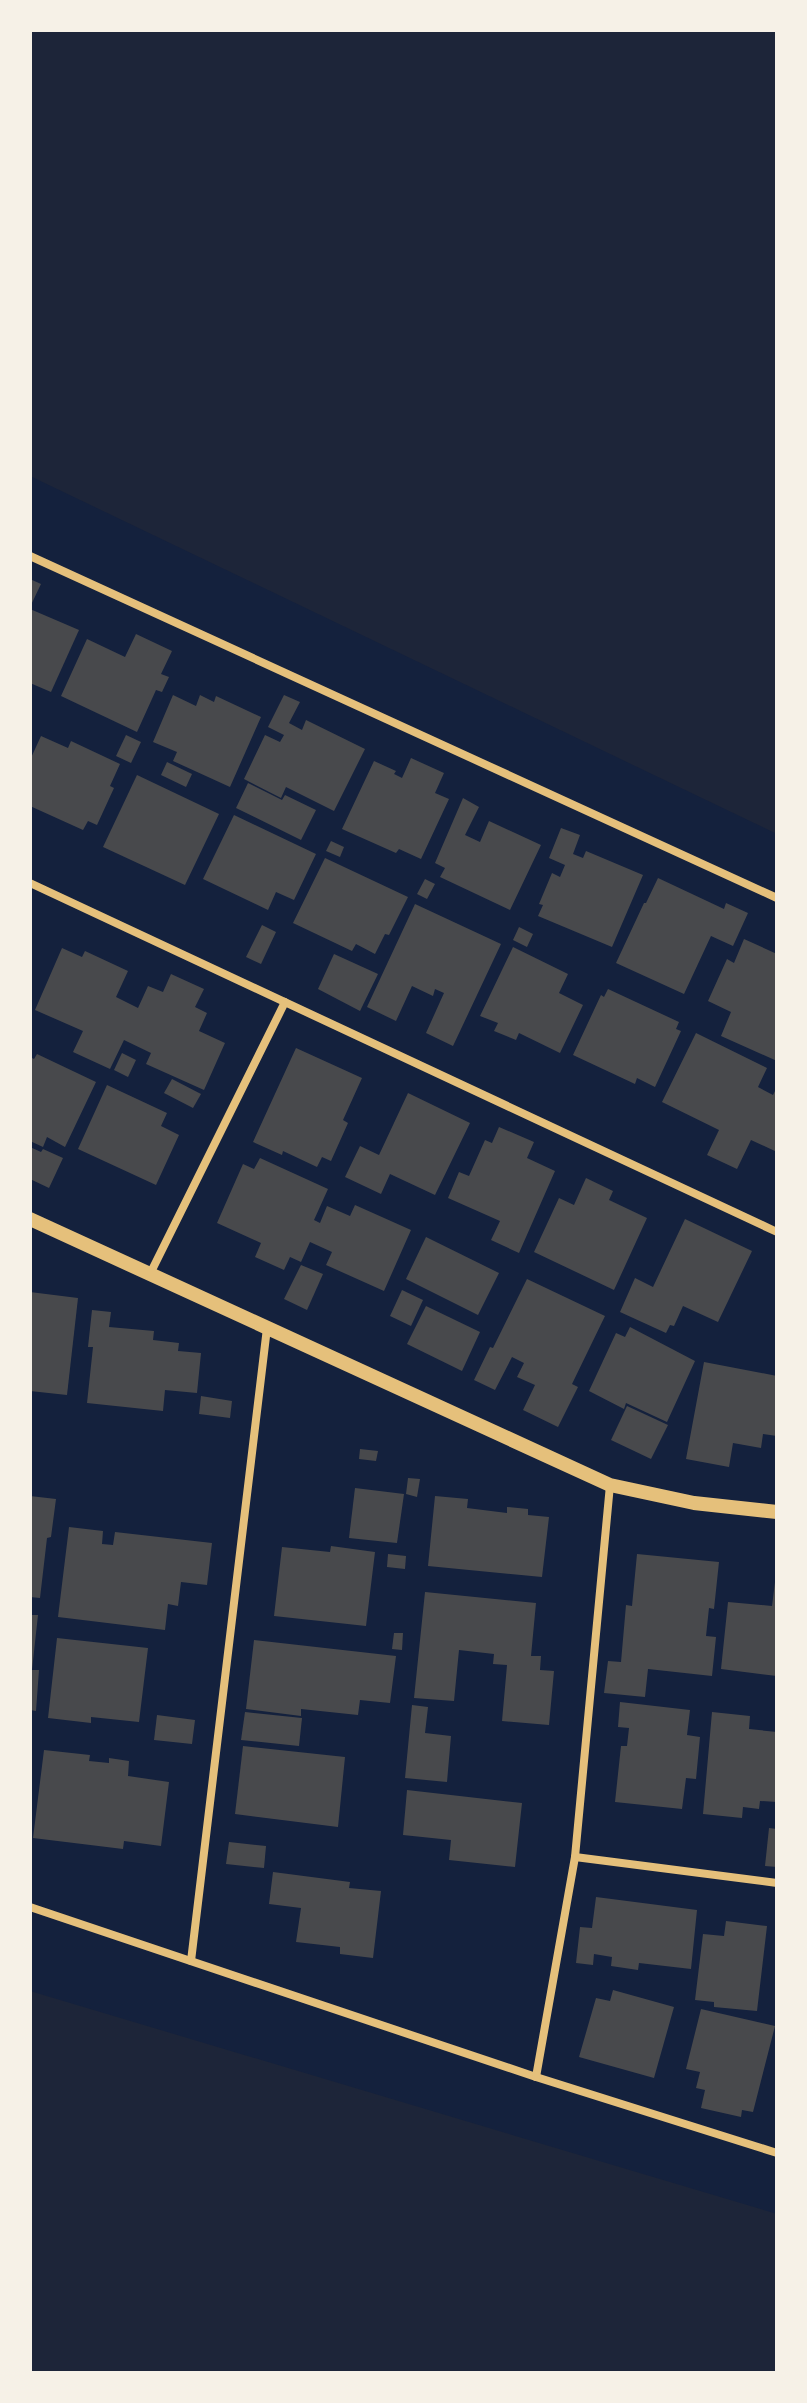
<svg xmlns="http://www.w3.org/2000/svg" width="807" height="2403" viewBox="0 0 807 2403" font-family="'Work Sans',sans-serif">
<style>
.green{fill:#1d2539}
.building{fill:#48494c}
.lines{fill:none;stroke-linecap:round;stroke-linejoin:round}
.minor{stroke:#e5c07b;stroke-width:8}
.tertiary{stroke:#e5c07b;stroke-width:14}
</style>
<rect width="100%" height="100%" fill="#14213d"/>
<g class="green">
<polygon points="30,30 777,30 777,834 30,476"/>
<polygon points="30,1991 777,2214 777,2373 30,2373"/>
</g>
<g class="building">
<polygon points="30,579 41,584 30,607"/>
<polygon points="30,609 79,630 51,692 30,683"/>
<polygon points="136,634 172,651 161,674 169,677 162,692 156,690 137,732 61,696 87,639 125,657"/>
<polygon points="173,695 196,706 200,695 214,702 216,696 261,717 230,787 173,761 177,752 153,742"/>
<polygon points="284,695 300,702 289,723 302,730 306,720 365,749 334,811 286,787 281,798 244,779 265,735 280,742 284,735 268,727"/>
<polygon points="126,735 141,742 131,763 116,756"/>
<polygon points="41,736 68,748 71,741 120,764 110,786 114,788 97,825 88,821 83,830 30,806 30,760"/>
<polygon points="411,758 444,773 435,793 449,799 421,859 399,849 396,853 342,829 374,761 396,771 394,774 402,778"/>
<polygon points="167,762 192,774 186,787 161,775"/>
<polygon points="137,775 219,814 185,885 103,847"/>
<polygon points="248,783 282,800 285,795 316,810 301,840 236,808"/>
<polygon points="463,798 479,807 465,835 480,842 489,821 541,845 510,910 440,877 445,868 435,863"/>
<polygon points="234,815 316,854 294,900 276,892 268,910 203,879"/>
<polygon points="561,828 580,835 573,854 583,858 586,851 643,875 612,947 538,916 543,905 539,904 552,873 560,877 565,865 549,858"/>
<polygon points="331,841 344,847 340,857 326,851"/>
<polygon points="325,858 408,897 389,935 385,934 375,954 356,944 352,951 293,923"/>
<polygon points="658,878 724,909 726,903 748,913 733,946 711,936 684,994 616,963 644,903 646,903"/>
<polygon points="425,879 435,884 427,899 417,894"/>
<polygon points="415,904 501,944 453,1046 426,1033 444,993 435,989 433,996 412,986 396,1021 367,1007"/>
<polygon points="262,925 276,932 261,964 246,957"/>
<polygon points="519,927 533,934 527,947 513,940"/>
<polygon points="744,939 777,954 777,1061 721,1036 731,1012 708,1001 727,959 734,963"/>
<polygon points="513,947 568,974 559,993 583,1005 560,1053 519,1033 516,1040 494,1031 498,1023 480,1016"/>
<polygon points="62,948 82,957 85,951 128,971 116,997 138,1008 148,986 163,992 171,974 204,989 195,1007 207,1013 199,1031 225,1043 204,1090 146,1064 151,1053 124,1040 110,1069 73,1052 83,1031 35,1010"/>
<polygon points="334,954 378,974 360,1011 318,989"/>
<polygon points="608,989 679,1022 676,1029 681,1031 655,1087 637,1078 635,1084 573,1055 601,995 604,997"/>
<polygon points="696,1033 767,1068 758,1087 773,1095 777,1087 777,1152 751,1140 737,1169 707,1155 719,1130 662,1102"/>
<polygon points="296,1048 362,1078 343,1120 348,1123 331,1161 322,1157 317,1167 283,1151 282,1155 253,1142"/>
<polygon points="122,1053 136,1060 128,1077 114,1070"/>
<polygon points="37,1054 96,1082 65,1147 47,1137 43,1147 30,1141 30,1057 34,1059"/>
<polygon points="172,1079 201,1094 193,1108 164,1093"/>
<polygon points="107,1085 167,1113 161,1126 179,1135 156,1185 78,1149"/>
<polygon points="408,1093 470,1123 435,1195 390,1174 381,1194 345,1177 360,1146 379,1155"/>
<polygon points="499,1127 534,1142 527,1158 555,1171 519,1253 491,1240 500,1221 448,1198 459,1172 469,1176 485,1140 492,1143"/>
<polygon points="30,1147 41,1152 43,1149 63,1158 49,1188 30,1179"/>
<polygon points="260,1158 328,1189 314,1220 320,1223 327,1206 350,1216 355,1205 411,1230 384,1291 326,1265 332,1252 310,1242 301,1262 290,1257 284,1270 255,1257 261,1243 217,1223 243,1164 254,1169"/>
<polygon points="586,1178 613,1191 609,1200 647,1218 614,1290 534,1252 559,1198 574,1205"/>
<polygon points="685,1219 752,1251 718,1322 683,1306 674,1326 670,1325 666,1333 620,1312 635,1278 653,1287"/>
<polygon points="426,1237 499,1273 478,1315 406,1279"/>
<polygon points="301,1265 323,1274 307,1310 284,1299"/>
<polygon points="527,1279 605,1316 572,1384 578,1387 558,1427 523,1410 535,1385 517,1377 524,1363 512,1357 495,1390 474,1380 490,1347 493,1348"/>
<polygon points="402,1290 423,1300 411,1326 390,1316"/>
<polygon points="30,1292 78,1298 67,1395 30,1391"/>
<polygon points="426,1306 480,1332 462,1371 407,1344"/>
<polygon points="92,1310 111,1312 109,1327 154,1331 153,1340 179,1343 178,1351 201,1353 197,1393 165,1390 163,1411 87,1403 93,1347 88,1347"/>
<polygon points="630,1327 695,1361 667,1422 626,1403 624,1409 589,1391 616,1333 625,1337"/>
<polygon points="704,1362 777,1376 777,1436 763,1434 761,1448 733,1443 729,1467 686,1459"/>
<polygon points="201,1396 232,1401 230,1418 199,1414"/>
<polygon points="627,1406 668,1425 651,1459 611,1440"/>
<polygon points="360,1449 378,1451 376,1461 359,1459"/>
<polygon points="408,1478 420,1479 417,1497 406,1494"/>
<polygon points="355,1488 404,1494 397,1543 349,1538"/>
<polygon points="30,1496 56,1499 51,1537 47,1538 40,1598 30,1597"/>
<polygon points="435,1496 468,1499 467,1508 507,1513 507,1507 528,1509 528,1515 549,1517 542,1577 428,1566"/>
<polygon points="69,1527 103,1531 102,1544 113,1545 115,1532 212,1543 207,1585 181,1582 178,1606 168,1604 165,1630 58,1617"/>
<polygon points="331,1546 375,1552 366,1626 274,1616 282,1547 330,1552"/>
<polygon points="388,1554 406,1556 405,1569 387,1567"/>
<polygon points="637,1554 719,1562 714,1609 709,1608 706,1636 716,1637 712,1676 648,1669 645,1697 604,1693 608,1661 621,1662 626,1605 632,1606"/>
<polygon points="775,1582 777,1582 777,1676 721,1669 728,1602 772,1606"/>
<polygon points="425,1592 536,1603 531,1656 541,1656 540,1670 554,1671 549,1725 502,1721 507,1665 493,1664 494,1654 459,1650 454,1701 414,1698"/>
<polygon points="30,1615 38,1615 32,1670 39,1670 36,1711 30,1710"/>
<polygon points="394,1633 403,1633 402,1650 392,1649"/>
<polygon points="57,1638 148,1648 139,1722 91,1717 91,1723 48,1718"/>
<polygon points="254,1640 396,1656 390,1703 360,1700 358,1715 301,1709 301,1716 246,1709"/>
<polygon points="620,1702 690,1710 687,1735 700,1737 696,1779 686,1778 682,1809 615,1802 621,1746 627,1746 629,1728 618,1727"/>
<polygon points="412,1705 428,1707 425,1733 451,1736 447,1782 405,1778"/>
<polygon points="245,1712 302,1718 299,1746 241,1740"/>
<polygon points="712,1712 750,1716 749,1729 777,1732 777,1802 760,1801 759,1809 743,1807 742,1818 703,1814"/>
<polygon points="157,1715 195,1720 192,1744 154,1740"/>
<polygon points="243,1746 345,1757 338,1827 235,1814"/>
<polygon points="44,1750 90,1755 89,1761 109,1763 109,1758 129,1761 128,1776 169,1782 161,1846 124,1841 123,1849 33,1838"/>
<polygon points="407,1790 522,1803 515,1867 449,1860 451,1840 403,1835"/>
<polygon points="769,1828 777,1829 777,1867 765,1866"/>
<polygon points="229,1842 266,1846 264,1868 226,1864"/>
<polygon points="273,1872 350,1882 349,1888 381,1891 373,1958 340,1954 340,1947 296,1942 301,1908 269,1904"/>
<polygon points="596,1897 697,1910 691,1969 639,1963 638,1970 611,1966 612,1957 594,1954 593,1965 576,1963 580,1927 592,1928"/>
<polygon points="726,1921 767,1926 757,2011 714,2007 714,2002 695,2000 703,1934 724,1936"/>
<polygon points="613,1990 674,2007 654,2078 579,2057 596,1998 610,2001"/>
<polygon points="701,2009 775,2026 753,2112 742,2110 741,2117 701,2108 705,2090 696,2088 700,2072 686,2069"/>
</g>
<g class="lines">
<g class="minor">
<polyline points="30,556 777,898"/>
<polyline points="30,883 777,1232"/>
<polyline points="150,1274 285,1002"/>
<polyline points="575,1857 777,1883"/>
<polyline points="30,1907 536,2077 777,2153"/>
<polyline points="191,1961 267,1328"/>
<polyline points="536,2077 575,1857 610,1485"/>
</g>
<polyline class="tertiary" points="30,1219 610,1485 694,1503 777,1512"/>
</g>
<rect width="807" height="2403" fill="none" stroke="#f6f1e7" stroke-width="64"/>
</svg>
